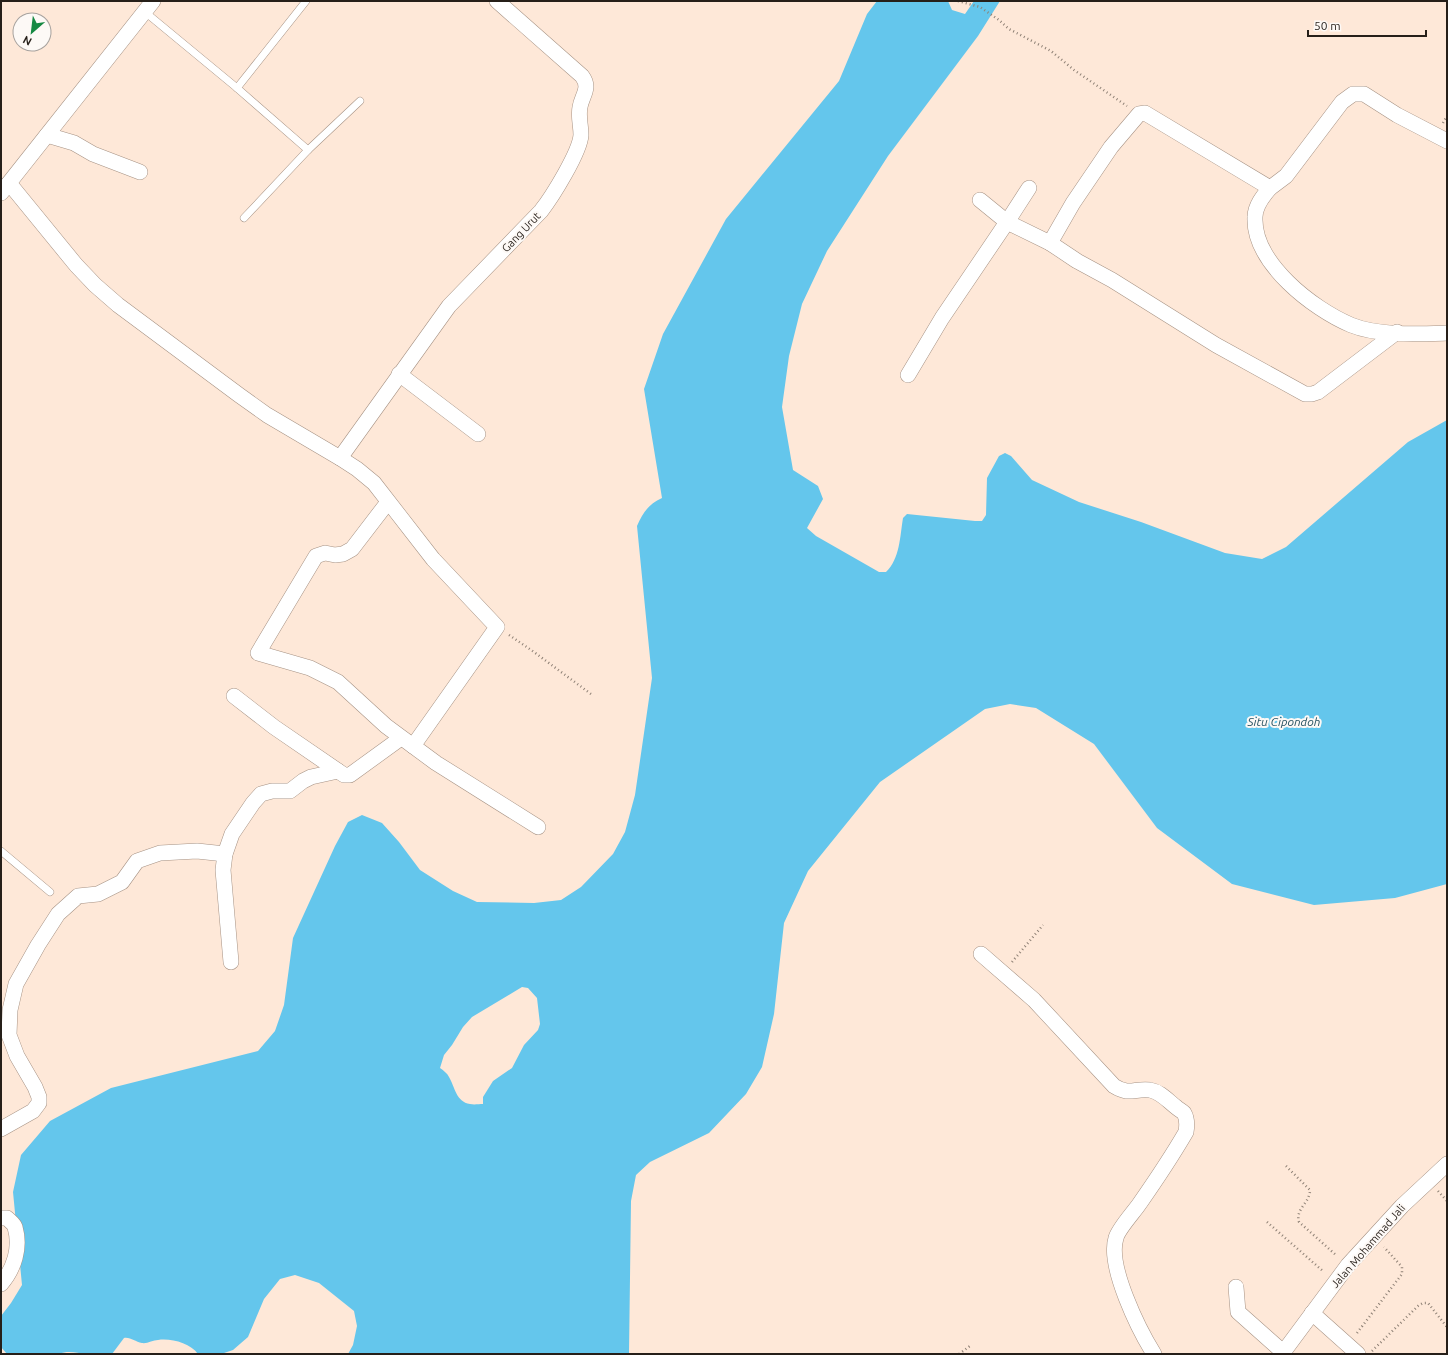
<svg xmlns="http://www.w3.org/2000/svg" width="1448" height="1355" viewBox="0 0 1448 1355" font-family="Ubuntu,sans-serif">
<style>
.water{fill:#64c6ec;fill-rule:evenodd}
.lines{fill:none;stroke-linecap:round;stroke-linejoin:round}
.lane-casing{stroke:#a69284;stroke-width:8}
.street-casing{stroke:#a69284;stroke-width:16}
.path{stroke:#8e8075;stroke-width:2.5;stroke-dasharray:1 3;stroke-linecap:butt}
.lane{stroke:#fff;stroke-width:7}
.street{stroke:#fff;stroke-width:15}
.labels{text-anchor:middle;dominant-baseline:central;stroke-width:4;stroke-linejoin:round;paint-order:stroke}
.street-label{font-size:11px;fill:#261f19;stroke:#fdf9f6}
.water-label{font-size:12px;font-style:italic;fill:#285363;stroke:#fdf9f6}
</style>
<rect width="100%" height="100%" fill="#fee8d8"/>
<path class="water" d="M877 1H948L952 10 965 14 974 1H1000L978 36 888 156 827 251 802 304 789 356 782 407 793 470 818 486 823 499 807 528 816 536 879 572H886C900 559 900 536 903 518L907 514 975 521H982L986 515 987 478 999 456 1005 453 1011 456 1032 480 1079 502 1141 522 1225 553 1262 559 1286 547 1408 442 1447 420V884L1395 898 1314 905 1232 884 1157 828 1094 744 1036 708 1010 704 985 709 880 782 808 871 784 923 774 1014 762 1067 746 1094 709 1133 650 1162 636 1175 631 1201 629 1354H348L353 1345 357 1326 354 1311 319 1283 295 1275 280 1279 264 1299 248 1337 233 1350 221 1354H198C190 1343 171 1338 158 1340 153 1340 147 1344 142 1343 135 1342 131 1337 124 1338L112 1354C103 1354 94 1355 86 1354 77 1353 68 1350 59 1354H7L1 1347V1316L11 1303 22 1285 13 1192 21 1155 50 1121 111 1088 258 1051 275 1031 284 1005 293 938 335 846 348 822 362 815 382 823 399 842 420 870 453 891 477 902 534 903 561 900 581 887 613 854 625 832 635 795 652 678 637 526C643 512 649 504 662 498L644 389 663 334 726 219 839 81 867 14ZM522 987 528 988 537 998 540 1024 538 1030 524 1045 512 1068 493 1081 483 1097V1104C479 1104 474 1105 470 1104 456 1102 455 1087 449 1077 447 1073 444 1071 440 1068L444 1055 452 1045 463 1027 472 1017Z"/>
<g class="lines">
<defs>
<g id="lane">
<polyline points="145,12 237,88 308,150 244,218"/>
<polyline points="237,88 306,1"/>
<polyline points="308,150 360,101"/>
<polyline points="1,851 50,892"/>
</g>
<g id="street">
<polyline points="47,135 74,143 93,154 140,172"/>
<polyline points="9,183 76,265 95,285 118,305 239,395 267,415 340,458 357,469 374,483 433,559 497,627 413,746 436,763 538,827"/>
<polyline points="1270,188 1286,176 1342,102 1353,94 1364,94 1397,115 1447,141"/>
<polyline points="1,193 153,1"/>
<polyline points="980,200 1007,222 1029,188"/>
<path d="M1050 243 1073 203 1111 147 1139 114 1145 113 1270 188C1263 196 1255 206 1255 217 1253 263 1313 309 1351 325 1378 336 1418 334 1447 333"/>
<polyline points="399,374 478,434"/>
<polyline points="908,375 942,318 1007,222 1050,243 1077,261 1112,280 1216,345 1305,394 1312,394 1318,392 1397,332"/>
<path d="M340 458 449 306 541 211C552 197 580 152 581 135 581 125 578 117 580 107 582 95 591 88 582 76L497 1"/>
<polyline points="388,502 352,549 343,554 335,555 325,553 316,556 258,653 310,668 338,682 386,726 413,746"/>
<polyline points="234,696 274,727 344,775 350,775 401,738"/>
<path d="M981 954 1034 1000 1114 1086C1130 1096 1134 1088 1150 1090 1161 1092 1168 1101 1176 1107 1178 1109 1182 1111 1184 1113 1187 1118 1187 1126 1186 1132 1172 1156 1156 1180 1140 1203 1134 1212 1118 1229 1116 1238 1107 1266 1139 1330 1154 1354"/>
<polyline points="231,962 223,870 225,854 232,834 253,803 261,794 272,791 290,791 303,781 311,777 338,771"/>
<polyline points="1,1129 33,1111 39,1103 39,1097 35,1087 17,1056 9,1035 10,1010 16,984 38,945 58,914 78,896 98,894 122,882 137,861 160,853 197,851 225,854"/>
<path d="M1 1218H7C10 1221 14 1224 15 1227 21 1248 14 1269 1 1284"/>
<polyline points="1236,1287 1238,1312 1283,1352"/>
<polyline points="1312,1313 1358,1354"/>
<polyline points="1282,1354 1348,1265 1402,1206 1447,1164"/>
</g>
</defs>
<use href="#lane" class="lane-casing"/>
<use href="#street" class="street-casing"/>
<g class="path">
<polyline points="958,1 980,7 999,20 1009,29 1051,51 1074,70 1127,106"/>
<polyline points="1443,123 1447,116"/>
<polyline points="509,635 534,652 591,694"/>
<polyline points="1012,962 1043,925"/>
<path d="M1286 1166 1310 1190C1310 1203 1295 1209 1299 1222L1337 1256"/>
<polyline points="1438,1191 1447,1201"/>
<polyline points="1267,1222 1324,1272"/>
<polyline points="1357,1333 1402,1274 1402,1267 1384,1247"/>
<polyline points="1372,1351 1418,1306 1423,1303 1428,1303 1447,1327"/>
<polyline points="959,1354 970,1346"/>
</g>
<use href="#lane" class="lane"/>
<use href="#street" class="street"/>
</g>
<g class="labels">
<g class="street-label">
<text transform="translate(521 232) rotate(-46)">Gang Urut</text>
<text transform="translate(1368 1246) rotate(-49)">Jalan Mohammad Jali</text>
</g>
<g class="water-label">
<text x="1284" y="721">Situ Cipondoh</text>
</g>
</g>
<rect width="1448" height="1355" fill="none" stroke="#261f19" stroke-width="4"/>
<g transform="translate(32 32) rotate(208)"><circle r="19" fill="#fdf9f6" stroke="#a7a29e"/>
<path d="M0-3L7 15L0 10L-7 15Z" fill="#168943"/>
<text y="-6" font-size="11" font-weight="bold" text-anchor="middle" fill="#261f19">N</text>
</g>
<path d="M1308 30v6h118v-6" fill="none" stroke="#261f19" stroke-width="2"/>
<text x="1314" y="30" font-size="12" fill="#261f19" stroke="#fdf9f6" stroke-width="3" paint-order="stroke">50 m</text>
</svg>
